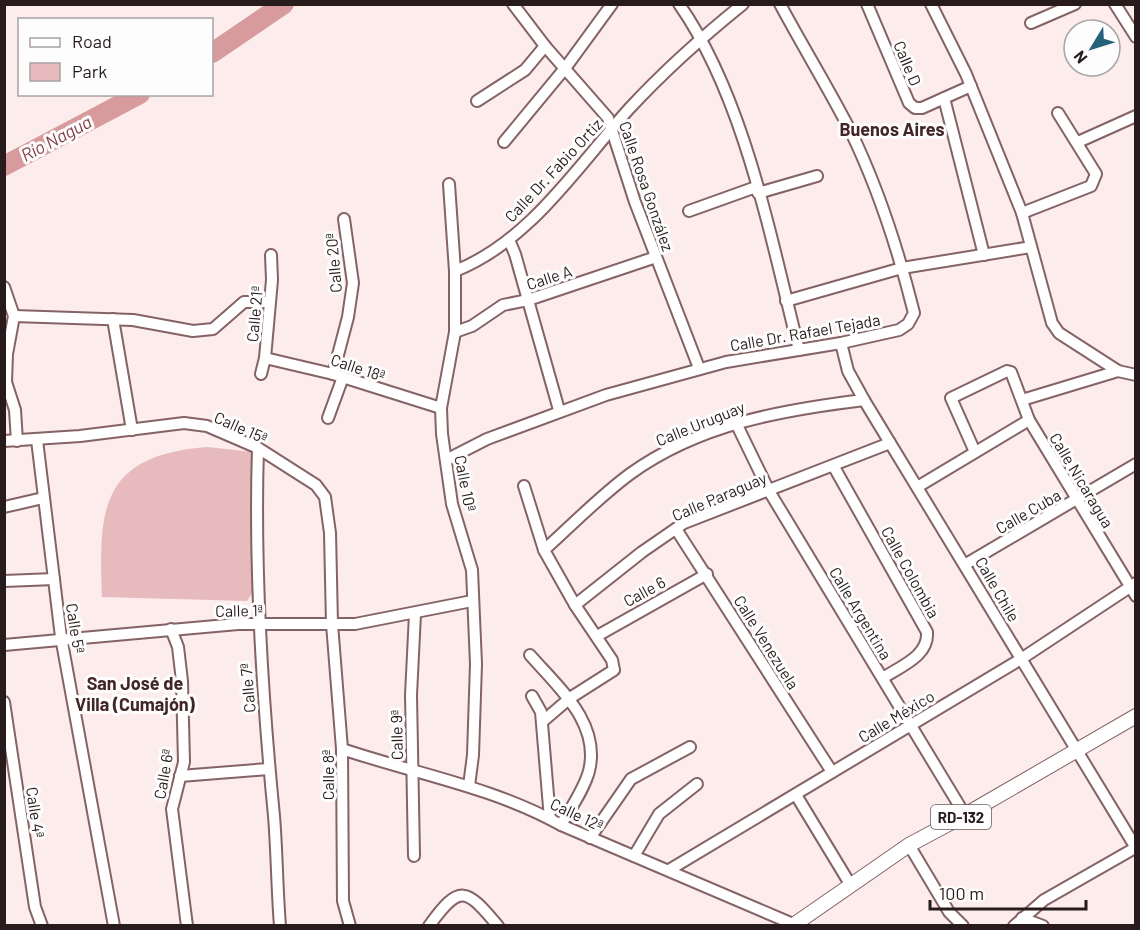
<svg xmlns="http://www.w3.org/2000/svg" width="1140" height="930" viewBox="0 0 1140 930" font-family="Barlow,sans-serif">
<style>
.green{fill:#e7bbbd}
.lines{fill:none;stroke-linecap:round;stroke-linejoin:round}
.river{stroke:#d79a9d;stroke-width:20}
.minor-casing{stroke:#856365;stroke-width:14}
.major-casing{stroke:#856365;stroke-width:16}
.minor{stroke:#fff;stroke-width:10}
.major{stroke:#fff;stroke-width:14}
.labels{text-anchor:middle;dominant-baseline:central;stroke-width:6;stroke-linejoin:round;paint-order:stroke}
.shield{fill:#fdfdfd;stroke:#685f5f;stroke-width:1.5}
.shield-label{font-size:15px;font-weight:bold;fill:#281b1b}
.street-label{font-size:16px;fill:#281b1b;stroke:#fdfdfd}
.neighbourhood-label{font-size:18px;font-weight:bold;fill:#422527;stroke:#fdfdfd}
.water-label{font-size:18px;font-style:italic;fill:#863b43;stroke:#fdfdfd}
</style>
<rect width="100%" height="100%" fill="#fcecec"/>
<path class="green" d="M208 447 253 452V592L247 601 102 597C98 506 102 455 208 447Z"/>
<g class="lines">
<g class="river">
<polyline points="212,53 284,4"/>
<polyline points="4,166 140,94"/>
</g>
<defs>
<g id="minor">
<polyline points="513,4 545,46 608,118 635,202 699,368"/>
<path d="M679 4C745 98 771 240 799 350"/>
<polyline points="867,4 909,103 915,108 922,108 971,86"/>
<polyline points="931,4 966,74 1022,213 1052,323 1059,333 1118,371"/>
<polyline points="1115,4 1136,37"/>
<polyline points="1031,23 1075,4"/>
<polyline points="944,98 984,255"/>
<polyline points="477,101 525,70 545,46"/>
<polyline points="504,142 566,67 612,4"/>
<polyline points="1078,142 1136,116"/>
<polyline points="449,184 455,271 455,332 441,408 442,434 452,504 472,570 476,664 473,755 469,786"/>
<polyline points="758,193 817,176"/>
<polyline points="689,211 756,187"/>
<polyline points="1022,213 1091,186 1096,174 1058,113"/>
<polyline points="509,240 515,254 559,410"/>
<path d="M455 271C529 242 577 167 628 110 663 72 702 37 743 4"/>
<polyline points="4,287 14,316 7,354 6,382 15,410 17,441"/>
<polyline points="786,301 902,268 1031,247"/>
<polyline points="14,316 133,320 193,331 213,329 244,302 269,302"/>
<polyline points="113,319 132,430"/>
<polyline points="455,332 472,326 503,305 528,300 656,257"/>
<polyline points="841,343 848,371 864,400 1136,848"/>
<polyline points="265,358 333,374 441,408"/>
<polyline points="261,374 265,358 272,280 271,255"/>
<polyline points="333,374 348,317 353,283 344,219"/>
<polyline points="1022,400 1118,371 1136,375"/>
<polyline points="328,418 343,377"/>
<polyline points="736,423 769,491 965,815"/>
<polyline points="37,440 61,637 114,926"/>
<polyline points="4,441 80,436 184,423 207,426 258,448 316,485 325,497 330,533 332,624 342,749 343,901 350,926"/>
<path d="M258 448C254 571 262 694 274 816 277 853 277 889 280 926"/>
<polyline points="975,452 951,398 1007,371 1011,372 1029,420 1136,596"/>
<path d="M446 460 487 439 606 395 726 362 841 343 899 330 908 324 914 313C899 253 878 188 851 132 829 89 803 47 780 4"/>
<path d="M834 467 927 632C929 656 901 666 883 678"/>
<polyline points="524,486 544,550 575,605 612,660 614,670 570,698 542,722"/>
<polyline points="919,486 1029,420"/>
<polyline points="4,507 43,498"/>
<polyline points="676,529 832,772"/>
<path d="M544 550C572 525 600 496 630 474 699 424 782 410 864 400"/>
<polyline points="966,564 1136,464"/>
<polyline points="4,581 54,579"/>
<polyline points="575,605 642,552 684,523 890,443"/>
<polyline points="171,629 178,647 182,681 184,762 172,809 187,926"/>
<polyline points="597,636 707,574"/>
<polyline points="4,645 238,624 355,624 472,601"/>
<path d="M530 655C558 687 601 723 589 771 584 790 570 809 561 825"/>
<polyline points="532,696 541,712 550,819"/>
<polyline points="4,702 35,907 42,926"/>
<path d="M342 749C416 774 493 787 561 825L793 924"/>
<polyline points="180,776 268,769"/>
<polyline points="796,795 850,884"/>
<polyline points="590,838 631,779 690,747"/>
<polyline points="909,845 949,912 963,926"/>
<polyline points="414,856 411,695 415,614"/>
<polyline points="634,856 659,814 697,784"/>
<polyline points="669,870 1021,659 1136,583"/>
<polyline points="1022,918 1043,926"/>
<path d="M429 926C460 883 466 888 498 926"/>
<polyline points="1014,926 1044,900 1135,848"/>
</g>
<polyline id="major" points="792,926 909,845 965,815 1136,716"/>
</defs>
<use href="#minor" class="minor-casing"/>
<use href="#major" class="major-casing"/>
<use href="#minor" class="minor"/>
<use href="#major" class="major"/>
</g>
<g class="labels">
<rect class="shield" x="931" y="805" width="60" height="24" rx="4.5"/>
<g class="shield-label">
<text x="961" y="817">RD-132</text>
</g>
<g class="street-label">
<text transform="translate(908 63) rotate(67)">Calle D</text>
<text transform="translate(553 170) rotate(-47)">Calle Dr. Fabio Ortiz</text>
<text transform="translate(647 186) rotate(71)">Calle Rosa González</text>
<text transform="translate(333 263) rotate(-95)">Calle 20ª</text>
<text transform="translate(549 277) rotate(-18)">Calle A</text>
<text transform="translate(254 314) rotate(-85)">Calle 21ª</text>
<text transform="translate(805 332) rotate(-10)">Calle Dr. Rafael Tejada</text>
<text transform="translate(358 367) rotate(18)">Calle 18ª</text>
<text transform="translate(700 423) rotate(-22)">Calle Uruguay</text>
<text transform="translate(241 427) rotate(24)">Calle 15ª</text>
<text transform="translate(1082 480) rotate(59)">Calle Nicaragua</text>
<text transform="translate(466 483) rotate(79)">Calle 10ª</text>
<text transform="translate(719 496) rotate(-23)">Calle Paraguay</text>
<text transform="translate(1028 511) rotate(-30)">Calle Cuba</text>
<text transform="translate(911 572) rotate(61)">Calle Colombia</text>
<text transform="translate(998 589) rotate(60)">Calle Chile</text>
<text transform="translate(644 591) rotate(-29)">Calle 6</text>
<text transform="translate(239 610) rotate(-1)">Calle 1ª</text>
<text transform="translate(861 613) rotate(59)">Calle Argentina</text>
<text transform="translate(76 628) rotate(81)">Calle 5ª</text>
<text transform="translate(767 642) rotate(58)">Calle Venezuela</text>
<text transform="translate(247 688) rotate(-95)">Calle 7ª</text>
<text transform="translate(896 716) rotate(-31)">Calle México</text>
<text transform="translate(396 735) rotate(-91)">Calle 9ª</text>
<text transform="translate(163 774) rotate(-80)">Calle 6ª</text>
<text transform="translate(327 775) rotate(-90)">Calle 8ª</text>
<text transform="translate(36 812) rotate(82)">Calle 4ª</text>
<text transform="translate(577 814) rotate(25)">Calle 12ª</text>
</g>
<g class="neighbourhood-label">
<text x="892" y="129">Buenos Aires</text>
<text x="135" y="683">San José de<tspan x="135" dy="21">Villa (Cumajón)</tspan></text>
</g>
<g class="water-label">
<text transform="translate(56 138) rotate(-28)">Río Nagua</text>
</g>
</g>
<rect width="1140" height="930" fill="none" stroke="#281b1b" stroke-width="12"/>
<rect x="18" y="18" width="195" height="78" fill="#fdfdfd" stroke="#a8a3a3" stroke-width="1.5"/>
<rect x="30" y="38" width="30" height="9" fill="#ffffff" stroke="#a8a3a3" stroke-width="1.5"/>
<text x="72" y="48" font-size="18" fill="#281b1b">Road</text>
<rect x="30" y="63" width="30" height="18" fill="#e7bbbd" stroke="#a8a3a3" stroke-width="1.5"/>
<text x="72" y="78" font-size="18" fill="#281b1b">Park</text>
<g transform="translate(1092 48) rotate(232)"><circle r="28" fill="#fdfdfd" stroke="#a8a3a3" stroke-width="1.5"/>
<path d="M0-4.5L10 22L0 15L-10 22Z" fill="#256279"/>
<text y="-9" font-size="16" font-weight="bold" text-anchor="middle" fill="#281b1b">N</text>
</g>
<path d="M930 900v9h156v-9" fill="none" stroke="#281b1b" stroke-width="3"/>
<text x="939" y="900" font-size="18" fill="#281b1b" stroke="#fdfdfd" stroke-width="4.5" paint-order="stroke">100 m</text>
</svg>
